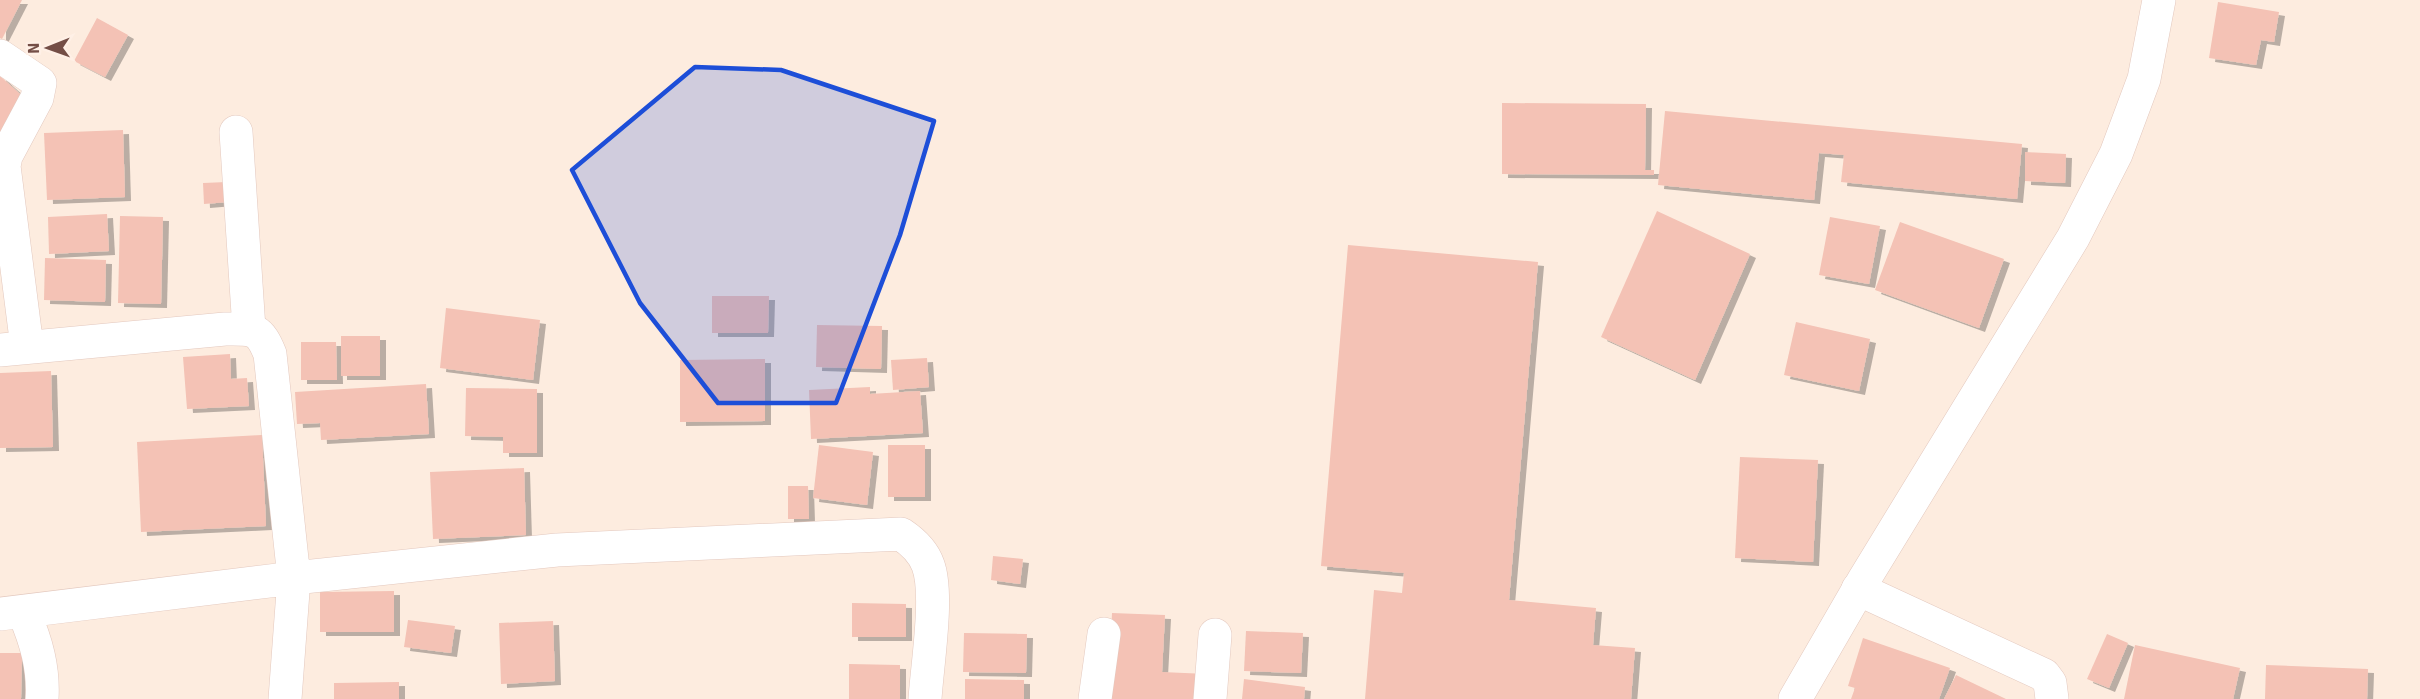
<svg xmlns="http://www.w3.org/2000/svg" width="2420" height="699" viewBox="0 0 2420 699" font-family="Signika,sans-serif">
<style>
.building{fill:#f4c2b5;filter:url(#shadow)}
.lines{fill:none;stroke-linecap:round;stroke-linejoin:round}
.minor-casing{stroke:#e3c8be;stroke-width:34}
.tertiary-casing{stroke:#e3c8be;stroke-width:34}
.minor{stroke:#fff;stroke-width:33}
.tertiary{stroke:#fff;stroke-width:33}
.marked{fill:#1d4ed8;fill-opacity:0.2;stroke:#1d4ed8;stroke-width:4.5;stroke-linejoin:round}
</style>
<defs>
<filter id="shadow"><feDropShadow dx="6" dy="4" stdDeviation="0" flood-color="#0004"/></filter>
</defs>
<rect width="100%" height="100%" fill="#fdecdf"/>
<g class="building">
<polygon points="0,0 22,0 2,39 0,38"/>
<polygon points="2218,2 2279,12 2274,42 2261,40 2256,65 2209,58"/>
<polygon points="97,18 128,35 105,77 74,61"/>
<polygon points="0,76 29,102 0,135"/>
<polygon points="1502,103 1646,104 1645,170 1654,170 1654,175 1502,174"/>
<polygon points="1665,111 2022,144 2017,199 1841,182 1844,155 1819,153 1814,200 1658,185"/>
<polygon points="123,130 125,197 47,200 44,133"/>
<polygon points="2025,152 2066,154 2065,183 2025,181"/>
<polygon points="227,182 228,202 204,204 203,183"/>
<polygon points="1657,211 1750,254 1695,380 1601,337"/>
<polygon points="107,214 109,251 49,254 48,217"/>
<polygon points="120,216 163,217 161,304 118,303"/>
<polygon points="1830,217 1880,226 1869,284 1819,275"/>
<polygon points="1900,222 2004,259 1979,328 1875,290"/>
<polygon points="1348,245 1538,262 1509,600 1596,608 1593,645 1635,648 1631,699 1365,699 1374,590 1402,593 1404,573 1321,566"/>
<polygon points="45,258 106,260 105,302 44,300"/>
<polygon points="712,296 769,296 768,333 712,333"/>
<polygon points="446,308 540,320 533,380 440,368"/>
<polygon points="1796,322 1870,339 1859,391 1784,375"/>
<polygon points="817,325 882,326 881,369 816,367"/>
<rect x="341" y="336" width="39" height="40"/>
<polygon points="301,342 336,342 337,380 301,380"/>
<polygon points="230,354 231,379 247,378 249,406 187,409 183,357"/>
<polygon points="927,358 929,387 893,390 891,360"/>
<polygon points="765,359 765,421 680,422 680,360"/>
<polygon points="51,371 53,447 0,448 0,373"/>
<polygon points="426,384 429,434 321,440 320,423 297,424 295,392"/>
<polygon points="870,387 870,394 920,391 923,433 811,439 809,390"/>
<polygon points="466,388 537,389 537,453 503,453 503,437 465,436"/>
<polygon points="262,435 266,526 141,532 137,442"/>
<polygon points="819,445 873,452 867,505 813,498"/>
<rect x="888" y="445" width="37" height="52"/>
<polygon points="1740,457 1818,460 1813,562 1735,558"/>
<polygon points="524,468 526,535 433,539 430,472"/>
<polygon points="788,486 808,486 809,519 788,519"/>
<polygon points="993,556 1023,559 1020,584 991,580"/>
<polygon points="394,591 394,632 320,632 320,592"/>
<polygon points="852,603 906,604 906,637 852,637"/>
<polygon points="1112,613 1165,615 1162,672 1207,674 1206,699 1108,699"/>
<polygon points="408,620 455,626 451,653 404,647"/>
<polygon points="553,621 555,681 501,684 499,623"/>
<polygon points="1246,631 1303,633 1301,673 1244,671"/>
<polygon points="964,633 1027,634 1026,673 963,672"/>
<polygon points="2107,634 2128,643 2109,688 2087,679"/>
<polygon points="1863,638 1950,668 1939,699 1851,699 1855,688 1848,686"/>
<polygon points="2135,645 2240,668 2233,699 2124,699"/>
<polygon points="0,653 22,653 21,699 0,699"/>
<polygon points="849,664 900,665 900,699 849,699"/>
<polygon points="2266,665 2368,669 2367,699 2265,699"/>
<polygon points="1956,675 2006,699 1944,699"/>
<polygon points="965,679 1024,680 1024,699 965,699"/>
<polygon points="1244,679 1305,687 1304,699 1242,699"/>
<polygon points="399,682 399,699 334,699 334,683"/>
</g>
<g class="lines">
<defs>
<g id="minor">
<polyline points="0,56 40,83 37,98 6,156 4,166 27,347"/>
<polyline points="236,132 249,329"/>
<path d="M0 350 225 329C253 329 259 327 270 354L294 578 557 550 901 534C913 542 923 551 928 565 939 594 927 666 925 699"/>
<polyline points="1858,589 2044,675 2050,683 2052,699"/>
<path d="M24 613C36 641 44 668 42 699"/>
<polyline points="0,614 294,578 285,699"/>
<polyline points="1095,699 1104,634"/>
<polyline points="1210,699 1215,635"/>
</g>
<polyline id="tertiary" points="1795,699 1865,578 2073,238 2116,154 2144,79 2159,0"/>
</defs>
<use href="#minor" class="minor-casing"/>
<use href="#tertiary" class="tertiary-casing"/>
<use href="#minor" class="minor"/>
<use href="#tertiary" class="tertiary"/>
</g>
<path class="marked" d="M695 67 781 70 934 121 900 235 836 403H718L640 303 572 170Z"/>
<g transform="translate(48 48) rotate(269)" stroke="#fff0e6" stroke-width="4.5" paint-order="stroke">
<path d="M0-4.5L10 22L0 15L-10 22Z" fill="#744e46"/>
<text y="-9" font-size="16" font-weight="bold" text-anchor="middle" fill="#744e46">N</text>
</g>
</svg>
